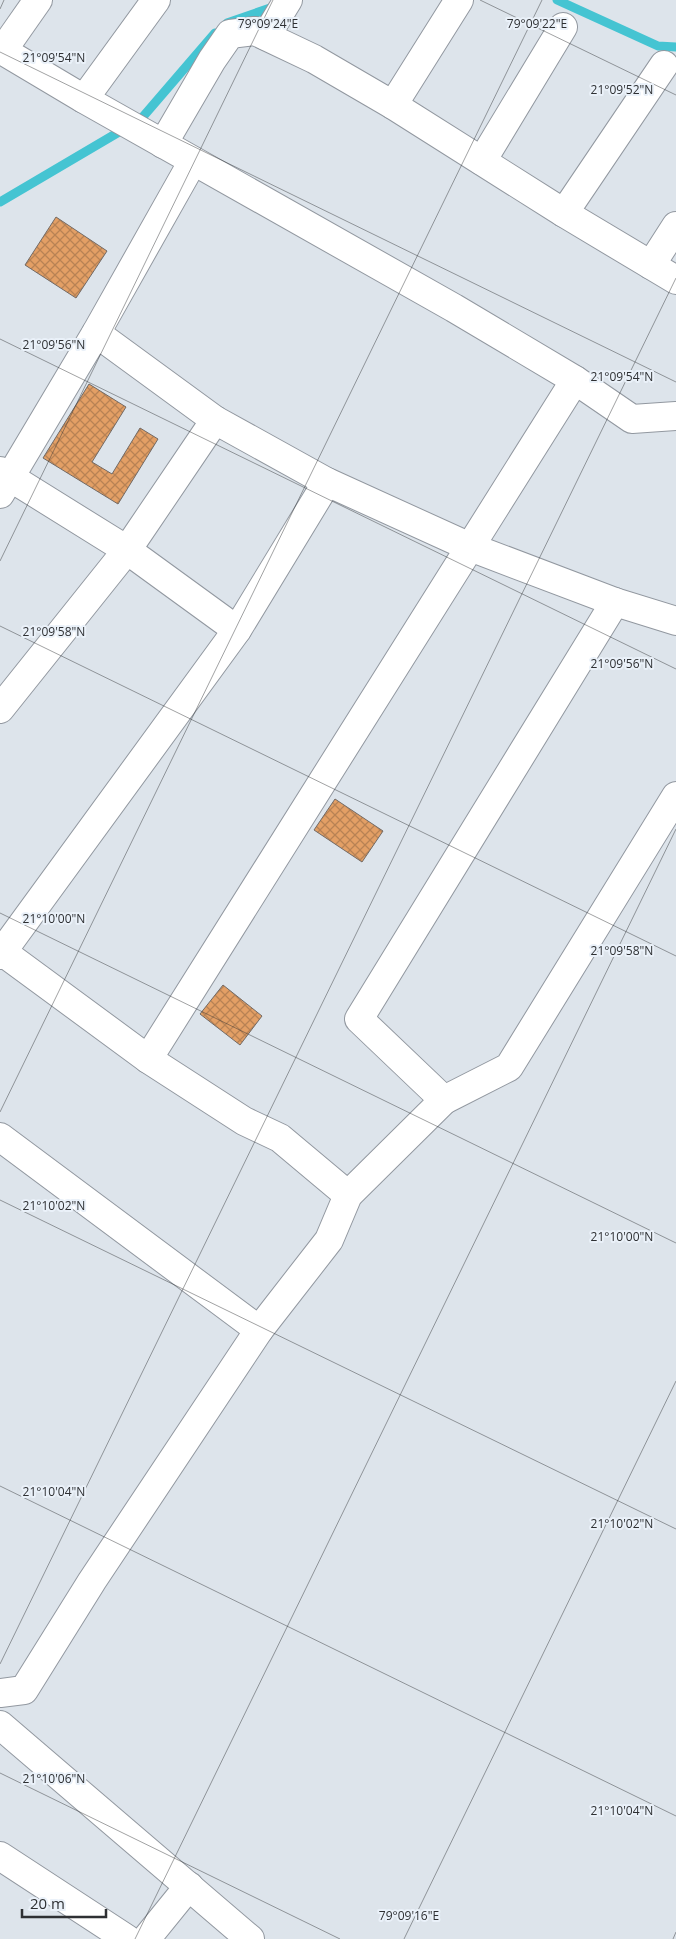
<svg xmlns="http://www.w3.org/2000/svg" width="676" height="1939" viewBox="0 0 676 1939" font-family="'Open Sans',sans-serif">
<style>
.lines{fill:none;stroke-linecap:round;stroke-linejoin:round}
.stream{stroke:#45c4d2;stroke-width:9}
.building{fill:url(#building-cross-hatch);stroke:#726a65}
.minor-casing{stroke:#9298a0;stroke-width:30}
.minor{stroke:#fff;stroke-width:28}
.ticks{fill:none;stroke:#2e3033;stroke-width:1;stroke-opacity:0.45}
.ticks-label{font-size:12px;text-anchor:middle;fill:#2e3033;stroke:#eaf1f9;stroke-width:4;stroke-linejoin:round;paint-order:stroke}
</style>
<defs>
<pattern id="building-cross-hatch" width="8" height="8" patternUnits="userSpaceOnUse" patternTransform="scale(1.25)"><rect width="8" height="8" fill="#e39f65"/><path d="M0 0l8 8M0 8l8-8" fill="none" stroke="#b88254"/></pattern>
</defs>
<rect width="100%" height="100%" fill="#dde4eb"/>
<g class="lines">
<g class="stream">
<polyline points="557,0 658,46 676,47"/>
<polyline points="227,23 276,6"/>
<polyline points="0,202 141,119 215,33"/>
</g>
</g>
<g class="building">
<polygon points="56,217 107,251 76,298 25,265"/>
<polygon points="89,384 126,407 92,462 112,474 140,428 158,439 118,504 43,458"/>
<polygon points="335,799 383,831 362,862 314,830"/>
<polygon points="223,985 262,1016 240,1045 200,1014"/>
</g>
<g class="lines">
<defs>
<g id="minor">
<polyline points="459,0 393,105 564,213 676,280"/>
<polyline points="266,36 288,0"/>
<polyline points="0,49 84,99 454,308 575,380 632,419 676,416"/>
<polyline points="3,50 38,0"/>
<polyline points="84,99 156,0"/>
<polyline points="163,144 212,60 230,34 255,31 314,59 393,105"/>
<polyline points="482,161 563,27"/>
<polyline points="564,213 664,65"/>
<polyline points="651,265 676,226"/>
<polyline points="96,333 215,420 327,482 470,547 615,602 676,621"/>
<polyline points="0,471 127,550 237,630"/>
<polyline points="0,494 96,333 193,161"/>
<polyline points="0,709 127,550 215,420"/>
<polyline points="0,950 148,1059 244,1121 280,1138 348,1195"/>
<polyline points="0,955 237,630 327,482"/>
<polyline points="148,1059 575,380"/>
<polyline points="444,1100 509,1067 676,796"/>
<polyline points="0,1137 259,1330"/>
<polyline points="0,1693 24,1690 92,1581 259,1330 329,1240 348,1195 444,1100 359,1019 615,602"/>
<polyline points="0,1725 250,1939"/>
<polyline points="0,1856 127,1939"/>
<polyline points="146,1939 189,1886"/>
</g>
</defs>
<use href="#minor" class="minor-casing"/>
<use href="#minor" class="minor"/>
</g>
<path class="ticks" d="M480 0 676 95M0 9 4 0M0 52 676 382M0 339 676 669M0 561 273 0M0 626 676 956M0 913 676 1243M0 1112 542 0M0 1200 676 1529M0 1486 676 1816M0 1664 676 278M0 1773 340 1939M135 1939 676 829M404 1939 676 1381M673 1939 676 1932"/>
<g class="ticks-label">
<text x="268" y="28">79°09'24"E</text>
<text x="537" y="28">79°09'22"E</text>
<text x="54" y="62">21°09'54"N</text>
<text x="622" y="94">21°09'52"N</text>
<text x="54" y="349">21°09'56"N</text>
<text x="622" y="381">21°09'54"N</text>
<text x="54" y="636">21°09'58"N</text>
<text x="622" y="668">21°09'56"N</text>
<text x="54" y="923">21°10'00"N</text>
<text x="622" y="955">21°09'58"N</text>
<text x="54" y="1210">21°10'02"N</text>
<text x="622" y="1241">21°10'00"N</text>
<text x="54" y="1496">21°10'04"N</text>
<text x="622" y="1528">21°10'02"N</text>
<text x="54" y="1783">21°10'06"N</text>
<text x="622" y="1815">21°10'04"N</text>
<text x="409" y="1920">79°09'16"E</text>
</g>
<path d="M22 1909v8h84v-8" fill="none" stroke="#2e3033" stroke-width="2.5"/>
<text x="30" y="1909" font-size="15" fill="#2e3033" stroke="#eaf1f9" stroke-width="4" paint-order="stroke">20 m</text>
</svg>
